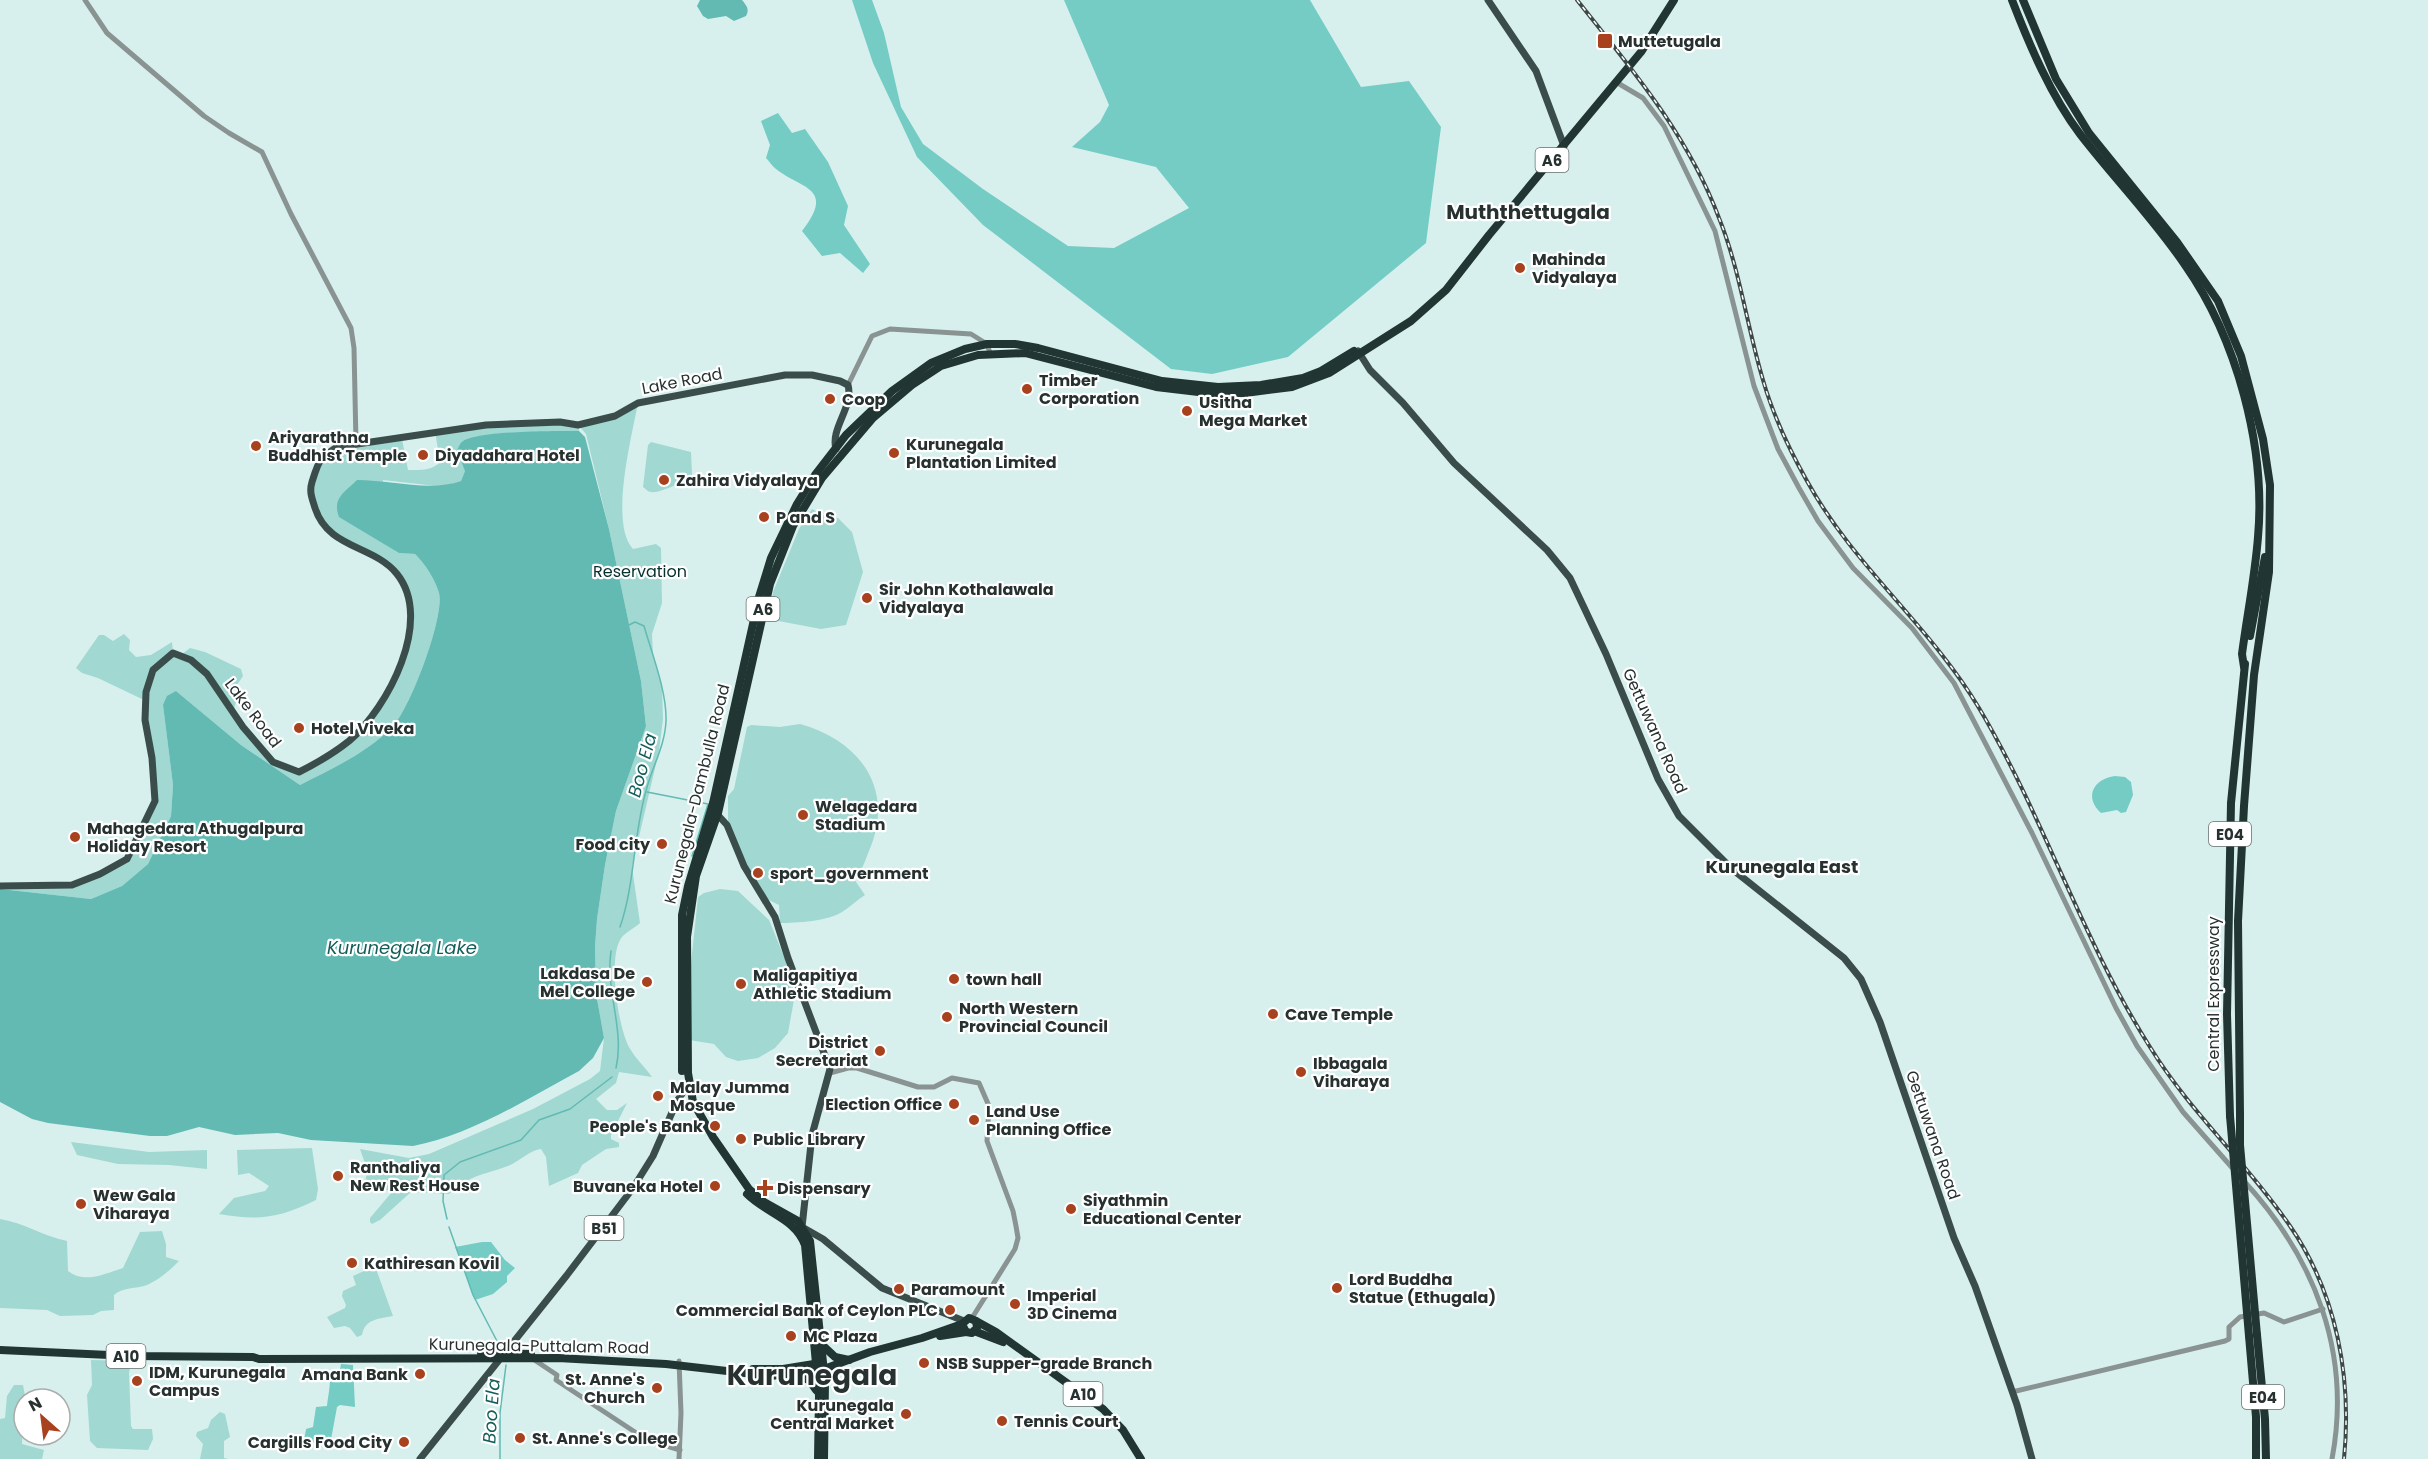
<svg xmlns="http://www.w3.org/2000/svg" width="2428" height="1459" viewBox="0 0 2428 1459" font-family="Poppins,sans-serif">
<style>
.green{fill:#a1d8d2}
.forest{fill:#74ccc5}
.water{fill:#62bab3}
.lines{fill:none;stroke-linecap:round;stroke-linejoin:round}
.stream{stroke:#62bab3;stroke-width:1.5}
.minor{stroke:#899392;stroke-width:5}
.major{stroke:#3b4d4b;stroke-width:7}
.highway{stroke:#213533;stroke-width:8}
.rail-casing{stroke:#3d4847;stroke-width:4}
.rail{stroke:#fff;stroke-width:1.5;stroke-dasharray:4.5;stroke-linecap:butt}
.highway-bridge{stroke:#213533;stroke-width:8}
.poi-dot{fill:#a8411d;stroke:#fff;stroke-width:2}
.labels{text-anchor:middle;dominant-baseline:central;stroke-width:4.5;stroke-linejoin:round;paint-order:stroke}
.shield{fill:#fff;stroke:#686f6e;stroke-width:1.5}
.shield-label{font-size:15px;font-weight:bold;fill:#273130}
.poi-label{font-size:16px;font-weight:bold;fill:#273130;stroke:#fff;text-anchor:start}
.street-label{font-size:16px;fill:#273130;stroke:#fff}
.park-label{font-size:16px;fill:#04312f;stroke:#fff}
.water-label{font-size:18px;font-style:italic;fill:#145e5a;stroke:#fff}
.neighbourhood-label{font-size:18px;font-weight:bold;fill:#273130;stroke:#fff}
.quarter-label{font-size:20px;font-weight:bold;fill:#273130;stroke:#fff}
.town-label{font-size:28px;font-weight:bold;fill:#273130;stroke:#fff}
</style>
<rect width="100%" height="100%" fill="#d7f0ed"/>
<g class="green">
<path d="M638 403C632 436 609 523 633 549L656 544 661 548 662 603 652 634 653 655 662 685 663 719 659 751 632 867 640 923C635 928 626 932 622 937 607 955 618 1027 629 1047 635 1058 645 1067 652 1077L619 1072 616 1083 596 1099 607 1110H617L627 1103 611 1135V1139L619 1143V1147L606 1149 582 1165 578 1173 549 1186 546 1157 541 1149C528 1151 520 1161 508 1166 484 1175 468 1175 449 1194L411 1192 380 1220 372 1224 370 1222V1218L392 1192 383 1188 365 1186 367 1169 360 1149 409 1158 429 1154 533 1109 590 1079 600 1071 604 1038 596 993 595 947 597 919 605 865 616 811 646 725 641 681 609 529 586 434 579 426V431H553L465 471 461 481 445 487 383 480 379 540 399 553 415 554C425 564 435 579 439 593 445 616 410 709 393 726 367 753 333 768 300 785L241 745 176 691 163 705 173 785 171 816 148 864 122 886 91 899 0 889 72 885 127 859 154 801 144 700 98 678 82 673 76 668 99 635H104L113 641 124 634 130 640 129 650 136 657 151 655 172 642 173 653 181 655 190 648 205 652 241 669 243 676 233 691 236 702 233 713 273 762 299 772 351 739 399 673 410 628V596L384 561 346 543 320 523 309 491 319 459 337 447 402 439 408 470C420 470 432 471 440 462L435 431 486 425H578L599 420Z"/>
<path d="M651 442 691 452 692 475C686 481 659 494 651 492 648 492 646 489 643 487L648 445Z"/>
<polygon points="812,509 824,515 838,518 852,532 863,572 846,625 821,629 768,619 773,592 799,529"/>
<path d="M800 724C858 740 894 786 871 846 866 857 863 871 854 879L865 895C857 900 850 907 842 912 829 921 796 923 780 923L779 905 767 899 753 878 728 822V796L734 789 747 727 751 725 780 727Z"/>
<polygon points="720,889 738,891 769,920 785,959 795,994 788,1033 775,1048 758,1058 738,1061 726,1057 714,1044 689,1040 690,973 698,897 704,893"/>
<polygon points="71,1142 149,1152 207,1150 207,1169 169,1165 118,1164 77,1155"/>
<path d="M312 1148 318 1189 316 1200C279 1218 259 1221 219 1214L234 1198 265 1191 269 1186 249 1173 238 1175 237 1150Z"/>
<path d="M0 1219C26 1223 42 1236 67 1241L68 1271C85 1284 104 1274 123 1268L140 1232 162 1231 166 1244V1257L179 1261C169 1271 160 1279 147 1285 136 1289 122 1287 114 1295V1310L101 1311 93 1315 60 1316 47 1310 0 1308Z"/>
<path d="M375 1266 393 1316C378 1319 365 1319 362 1335L357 1337 350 1328 345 1326 334 1328 327 1317 345 1308 346 1305 342 1296 343 1291 356 1285 353 1276Z"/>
<polygon points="91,1360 131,1361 129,1373 131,1426 133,1429 152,1429 153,1439 148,1450 97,1448 90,1441 87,1395 92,1385"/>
<polygon points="14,1385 23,1385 25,1396 31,1399 24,1399 22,1444 44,1450 42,1459 0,1459 0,1419 5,1418 7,1396"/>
<polygon points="220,1412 225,1414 230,1437 224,1441 224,1458 228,1459 200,1459 203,1444 196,1436 197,1432 208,1428 211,1420"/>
</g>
<g class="forest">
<polygon points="852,0 872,0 884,33 901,107 923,144 983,189 1068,246 1114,248 1189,208 1156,167 1072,147 1100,122 1109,105 1064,0 1310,0 1361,87 1409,81 1441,127 1426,243 1288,357 1212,374 1171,369 983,225 917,157 873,63"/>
<path d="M778 113 792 133 805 129 828 162 848 206 844 225 870 264 863 273 840 253 822 256 802 231C836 187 801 189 776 169 772 166 769 161 766 158L770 145 761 121Z"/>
<path d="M2115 776 2125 777 2131 782 2133 795 2126 812 2121 813 2117 810 2101 813C2084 797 2093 779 2115 776Z"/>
<polygon points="482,1242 491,1242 505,1260 515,1268 507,1276 507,1282 493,1294 475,1300 455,1247"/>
<path d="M341 1364 353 1365 355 1407 340 1405 337 1407 330 1445 304 1441 306 1429 313 1427 316 1407 327 1406C328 1396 330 1389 330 1378L339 1375Z"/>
</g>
<g class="water">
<path d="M700 0H742C746 5 750 9 746 16L734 21 726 16 708 19 703 16 697 6Z"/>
<path d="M570 431H579L585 437 609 529 641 681 646 726 616 811 605 865 597 919 595 947 596 993 604 1038 593 1058 579 1071C529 1098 469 1136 413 1146L311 1140 278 1133 235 1135 199 1127 167 1136H150L48 1123 32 1119 0 1102V889L91 899 122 886 148 864 171 816 173 785 163 705 167 696 176 691 241 745 300 785C333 768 367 753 393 726 410 709 445 616 439 593 435 579 425 564 415 554L399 553 339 517C332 498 344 493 357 480 390 480 431 492 461 481L465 471 457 450C458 449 460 443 462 442 474 431 551 431 570 431Z"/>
</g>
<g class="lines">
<g class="stream">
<polyline points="647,792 708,804 692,856"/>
<path d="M620 927C635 884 633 836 646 791 652 767 665 746 666 721 667 692 652 654 644 626L635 622 629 625"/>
<path d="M611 951C605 990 625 1030 616 1068"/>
<polyline points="447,1219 443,1201 444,1175 460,1162 521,1140 539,1120 570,1109 612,1077"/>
<polyline points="449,1227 473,1295 498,1343"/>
<polyline points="500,1459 500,1413 506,1365"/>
</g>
<g class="minor">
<polyline points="85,0 107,33 204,116 229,133 262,152 291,214 351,328 354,348 356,443"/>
<polyline points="1616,82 1643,98 1664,126 1715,231 1754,386 1778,449 1799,488 1818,521 1853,568 1912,628 1954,683 2032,833 2116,1008 2137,1046 2183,1112 2235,1171"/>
<polyline points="848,385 872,336 890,329 971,334 987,344 990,353"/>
<polyline points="830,1073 848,1068 857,1068 918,1087 934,1087 952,1078 979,1083 989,1106 987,1141 1013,1211 1016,1226 1018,1238 1015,1249 972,1318"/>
<path d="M2243 1180C2315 1258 2352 1353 2332 1459"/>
<polyline points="533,1359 557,1375 556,1380 647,1440 680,1450"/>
<polyline points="2012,1392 2225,1341 2229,1339 2229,1327 2240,1317 2264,1313 2284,1322 2323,1309"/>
<polyline points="679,1459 681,1413 679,1361"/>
</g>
<g class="major">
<polyline points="1488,0 1536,71 1564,146"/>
<polyline points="1358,351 1370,370 1403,403 1454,463 1547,550 1570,578 1606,654 1658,779 1679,816 1732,869 1844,958 1861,979 1880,1022 1954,1238 1975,1286 2017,1405 2032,1459"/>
<polyline points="716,813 727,825 744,866 775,917 788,958 830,1069 812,1135 802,1227 823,1239 882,1288 964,1321"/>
<path d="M0 886 72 885 100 874 127 859 155 801 152 758 145 720 146 692 153 670 173 653 191 660 207 674 243 727 273 762 299 772C317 763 334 753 349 741 388 708 434 620 397 574 374 545 328 549 315 508 312 498 309 492 312 482 319 460 318 460 337 447L486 425 560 422 578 425 615 416 638 403 785 375H812L840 381 848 385C854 407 830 428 836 449"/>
<polyline points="420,1459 567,1275 633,1188 653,1156 677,1101 684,1091"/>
</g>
<g class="highway">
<path d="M2012 0C2029 44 2051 96 2080 134 2114 178 2154 219 2185 265 2237 339 2266 447 2258 537 2255 576 2247 616 2242 654L2244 667"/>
<polyline points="2023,0 2056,79 2089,133 2177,242 2218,301 2241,356 2263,439 2270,485 2269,572 2254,675 2244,806 2238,921 2240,1114"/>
<polyline points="2250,636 2265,557"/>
<polyline points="682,1071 682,915 688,886 713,803 759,597 771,558 797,504 815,475 846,435 892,391 931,363 965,349 987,344 1015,344 1038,348 1162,381 1218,387 1261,385 1303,378 1321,371 1354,351"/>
<polyline points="2230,1116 2227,1014 2231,803 2245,664"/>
<path d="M747 1194C767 1214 795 1218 805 1245L819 1396 818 1459"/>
<polyline points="976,1321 996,1332 1103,1409 1123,1430 1141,1459"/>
<polyline points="974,1331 1003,1342"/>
<polyline points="2257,1335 2265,1419 2266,1459"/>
<polyline points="940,1336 966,1332"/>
<polyline points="2249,1336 2256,1417 2256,1459"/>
<polyline points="820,1343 835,1357 849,1360"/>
<polyline points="0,1350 131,1356 253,1357 259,1359 558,1358 666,1364 771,1376 824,1369 870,1352 922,1338 962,1324 969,1318 976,1321 977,1328 972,1333 966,1332 962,1324"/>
<polyline points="481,1353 531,1354"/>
<polyline points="753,1369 783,1369 820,1363"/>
<polyline points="794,1375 809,1380 816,1390"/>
<polyline points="824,1459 825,1381 810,1241 798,1221 764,1202 749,1189 713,1137 693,1102 688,1073 687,937 696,876 718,813 770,584 793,526 822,478 873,418 912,385 941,366 978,355 1025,353 1156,387 1207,393 1245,393 1292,387 1329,373 1411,321 1446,290 1489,235 1641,52 1674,0"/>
</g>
<defs>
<path id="rail" d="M1577 0C1631 68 1688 135 1719 218 1740 270 1747 327 1763 380 1773 415 1789 449 1807 481 1853 565 1930 626 1979 708 2044 817 2082 940 2150 1047 2190 1112 2247 1163 2290 1226 2337 1294 2352 1378 2344 1459"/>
</defs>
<use href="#rail" class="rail-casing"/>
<use href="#rail" class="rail"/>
<g class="highway-bridge">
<polyline points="2240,1114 2240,1145 2257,1335"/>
<polyline points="2230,1116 2249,1336"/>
</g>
</g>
<g class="poi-dot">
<rect x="1597" y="33" width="16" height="16" rx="3"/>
<circle cx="1520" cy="268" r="6"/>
<circle cx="1027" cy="389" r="6"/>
<circle cx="830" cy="399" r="6"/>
<circle cx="1187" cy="411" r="6"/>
<circle cx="256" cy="446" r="6"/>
<circle cx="894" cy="453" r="6"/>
<circle cx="423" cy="455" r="6"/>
<circle cx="664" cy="480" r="6"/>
<circle cx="764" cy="517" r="6"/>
<circle cx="867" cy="598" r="6"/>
<circle cx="299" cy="728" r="6"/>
<circle cx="803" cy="815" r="6"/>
<circle cx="75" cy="837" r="6"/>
<circle cx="662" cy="844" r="6"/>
<circle cx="758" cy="873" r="6"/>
<circle cx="954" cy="979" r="6"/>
<circle cx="647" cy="982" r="6"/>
<circle cx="741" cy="984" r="6"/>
<circle cx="1273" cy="1014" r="6"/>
<circle cx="947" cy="1017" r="6"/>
<circle cx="880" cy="1051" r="6"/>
<circle cx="1301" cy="1072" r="6"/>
<circle cx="658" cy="1096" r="6"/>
<circle cx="954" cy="1104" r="6"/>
<circle cx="974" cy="1120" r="6"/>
<circle cx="715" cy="1126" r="6"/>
<circle cx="741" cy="1139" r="6"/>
<circle cx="338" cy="1176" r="6"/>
<circle cx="715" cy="1186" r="6"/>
<path d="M762 1179h6v6h6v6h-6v6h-6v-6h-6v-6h6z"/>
<circle cx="81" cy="1204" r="6"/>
<circle cx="1071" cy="1209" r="6"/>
<circle cx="352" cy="1263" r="6"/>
<circle cx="1337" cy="1288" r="6"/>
<circle cx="899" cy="1289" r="6"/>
<circle cx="1015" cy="1304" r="6"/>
<circle cx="950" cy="1310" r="6"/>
<circle cx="791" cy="1336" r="6"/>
<circle cx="924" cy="1363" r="6"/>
<circle cx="420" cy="1374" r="6"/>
<circle cx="137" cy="1381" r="6"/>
<circle cx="657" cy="1388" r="6"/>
<circle cx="906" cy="1414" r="6"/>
<circle cx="1002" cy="1421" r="6"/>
<circle cx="520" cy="1438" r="6"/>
<circle cx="404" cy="1442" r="6"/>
</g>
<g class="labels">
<g class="shield">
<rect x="1535.5" y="148" width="33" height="24" rx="4.5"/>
<rect x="746.5" y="597" width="33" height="24" rx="4.5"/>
<rect x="2209" y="822" width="42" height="24" rx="4.5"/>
<rect x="584.5" y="1216" width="39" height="24" rx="4.5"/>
<rect x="106.5" y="1344" width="39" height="24" rx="4.5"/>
<rect x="1063.5" y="1382" width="39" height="24" rx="4.5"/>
<rect x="2242" y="1385" width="42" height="24" rx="4.5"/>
</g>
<g class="shield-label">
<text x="1552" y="160">A6</text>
<text x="763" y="609">A6</text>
<text x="2230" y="834">E04</text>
<text x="604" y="1228">B51</text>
<text x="126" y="1356">A10</text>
<text x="1083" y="1394">A10</text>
<text x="2263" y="1397">E04</text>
</g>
<g class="poi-label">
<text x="1618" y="41">Muttetugala</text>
<text x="1532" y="259">Mahinda<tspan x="1532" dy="18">Vidyalaya</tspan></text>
<text x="1039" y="380">Timber<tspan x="1039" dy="18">Corporation</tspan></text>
<text x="842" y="399">Coop</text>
<text x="1199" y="402">Usitha<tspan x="1199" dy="18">Mega Market</tspan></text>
<text x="268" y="437">Ariyarathna<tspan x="268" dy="18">Buddhist Temple</tspan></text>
<text x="906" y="444">Kurunegala<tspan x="906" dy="18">Plantation Limited</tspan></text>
<text x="435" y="455">Diyadahara Hotel</text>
<text x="676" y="480">Zahira Vidyalaya</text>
<text x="776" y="517">P and S</text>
<text x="879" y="589">Sir John Kothalawala<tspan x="879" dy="18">Vidyalaya</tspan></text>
<text x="311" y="728">Hotel Viveka</text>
<text x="815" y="806">Welagedara<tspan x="815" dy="18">Stadium</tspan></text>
<text x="87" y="828">Mahagedara Athugalpura<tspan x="87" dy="18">Holiday Resort</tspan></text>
<text x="650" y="844" text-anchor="end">Food city</text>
<text x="770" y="873">sport_government</text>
<text x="635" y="973" text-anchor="end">Lakdasa De<tspan x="635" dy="18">Mel College</tspan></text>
<text x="753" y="975">Maligapitiya<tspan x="753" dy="18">Athletic Stadium</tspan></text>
<text x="966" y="979">town hall</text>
<text x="959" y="1008">North Western<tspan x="959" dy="18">Provincial Council</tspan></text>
<text x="1285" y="1014">Cave Temple</text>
<text x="868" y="1042" text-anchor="end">District<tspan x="868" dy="18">Secretariat</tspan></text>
<text x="1313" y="1063">Ibbagala<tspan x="1313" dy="18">Viharaya</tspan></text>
<text x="670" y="1087">Malay Jumma<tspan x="670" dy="18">Mosque</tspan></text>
<text x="942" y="1104" text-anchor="end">Election Office</text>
<text x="986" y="1111">Land Use<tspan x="986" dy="18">Planning Office</tspan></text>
<text x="703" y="1126" text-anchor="end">People's Bank</text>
<text x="753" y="1139">Public Library</text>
<text x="350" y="1167">Ranthaliya<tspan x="350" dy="18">New Rest House</tspan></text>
<text x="703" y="1186" text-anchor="end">Buvaneka Hotel</text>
<text x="777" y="1188">Dispensary</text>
<text x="93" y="1195">Wew Gala<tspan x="93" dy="18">Viharaya</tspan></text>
<text x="1083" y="1200">Siyathmin<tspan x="1083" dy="18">Educational Center</tspan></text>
<text x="364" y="1263">Kathiresan Kovil</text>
<text x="1349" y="1279">Lord Buddha<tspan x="1349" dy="18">Statue (Ethugala)</tspan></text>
<text x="911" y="1289">Paramount</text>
<text x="1027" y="1295">Imperial<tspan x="1027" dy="18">3D Cinema</tspan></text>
<text x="938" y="1310" text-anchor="end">Commercial Bank of Ceylon PLC</text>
<text x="803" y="1336">MC Plaza</text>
<text x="936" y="1363">NSB Supper-grade Branch</text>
<text x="149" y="1372">IDM, Kurunegala<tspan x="149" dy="18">Campus</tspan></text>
<text x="408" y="1374" text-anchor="end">Amana Bank</text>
<text x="645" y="1379" text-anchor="end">St. Anne's<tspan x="645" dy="18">Church</tspan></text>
<text x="894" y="1405" text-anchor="end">Kurunegala<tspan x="894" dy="18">Central Market</tspan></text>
<text x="1014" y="1421">Tennis Court</text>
<text x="532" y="1438">St. Anne's College</text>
<text x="392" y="1442" text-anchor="end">Cargills Food City</text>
</g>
<g class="street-label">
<text transform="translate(682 381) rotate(-11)">Lake Road</text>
<text transform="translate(253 713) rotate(53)">Lake Road</text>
<text transform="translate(1655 731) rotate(66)">Gettuwana Road</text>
<text transform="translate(697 794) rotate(-76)">Kurunegala-Dambulla Road</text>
<text transform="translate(2213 994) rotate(-90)">Central Expressway</text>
<text transform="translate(1933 1135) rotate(71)">Gettuwana Road</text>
<text transform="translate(539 1346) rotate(1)">Kurunegala-Puttalam Road</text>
</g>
<g class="park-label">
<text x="640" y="571">Reservation</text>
</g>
<g class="water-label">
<text transform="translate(642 765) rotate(-75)">Boo Ela</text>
<text x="402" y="947">Kurunegala Lake</text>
<text transform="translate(491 1411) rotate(-86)">Boo Ela</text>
</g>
<g class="neighbourhood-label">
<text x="1782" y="866">Kurunegala East</text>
</g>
<g class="quarter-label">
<text x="1528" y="212">Muththettugala</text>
</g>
<g class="town-label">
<text x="812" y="1375">Kurunegala</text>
</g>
</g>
<g transform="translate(42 1417) rotate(332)"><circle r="28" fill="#ffffff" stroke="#a9adac" stroke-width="1.5"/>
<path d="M0-4.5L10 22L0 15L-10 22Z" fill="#a8411d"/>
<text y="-9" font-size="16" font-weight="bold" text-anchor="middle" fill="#273130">N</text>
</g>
</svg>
